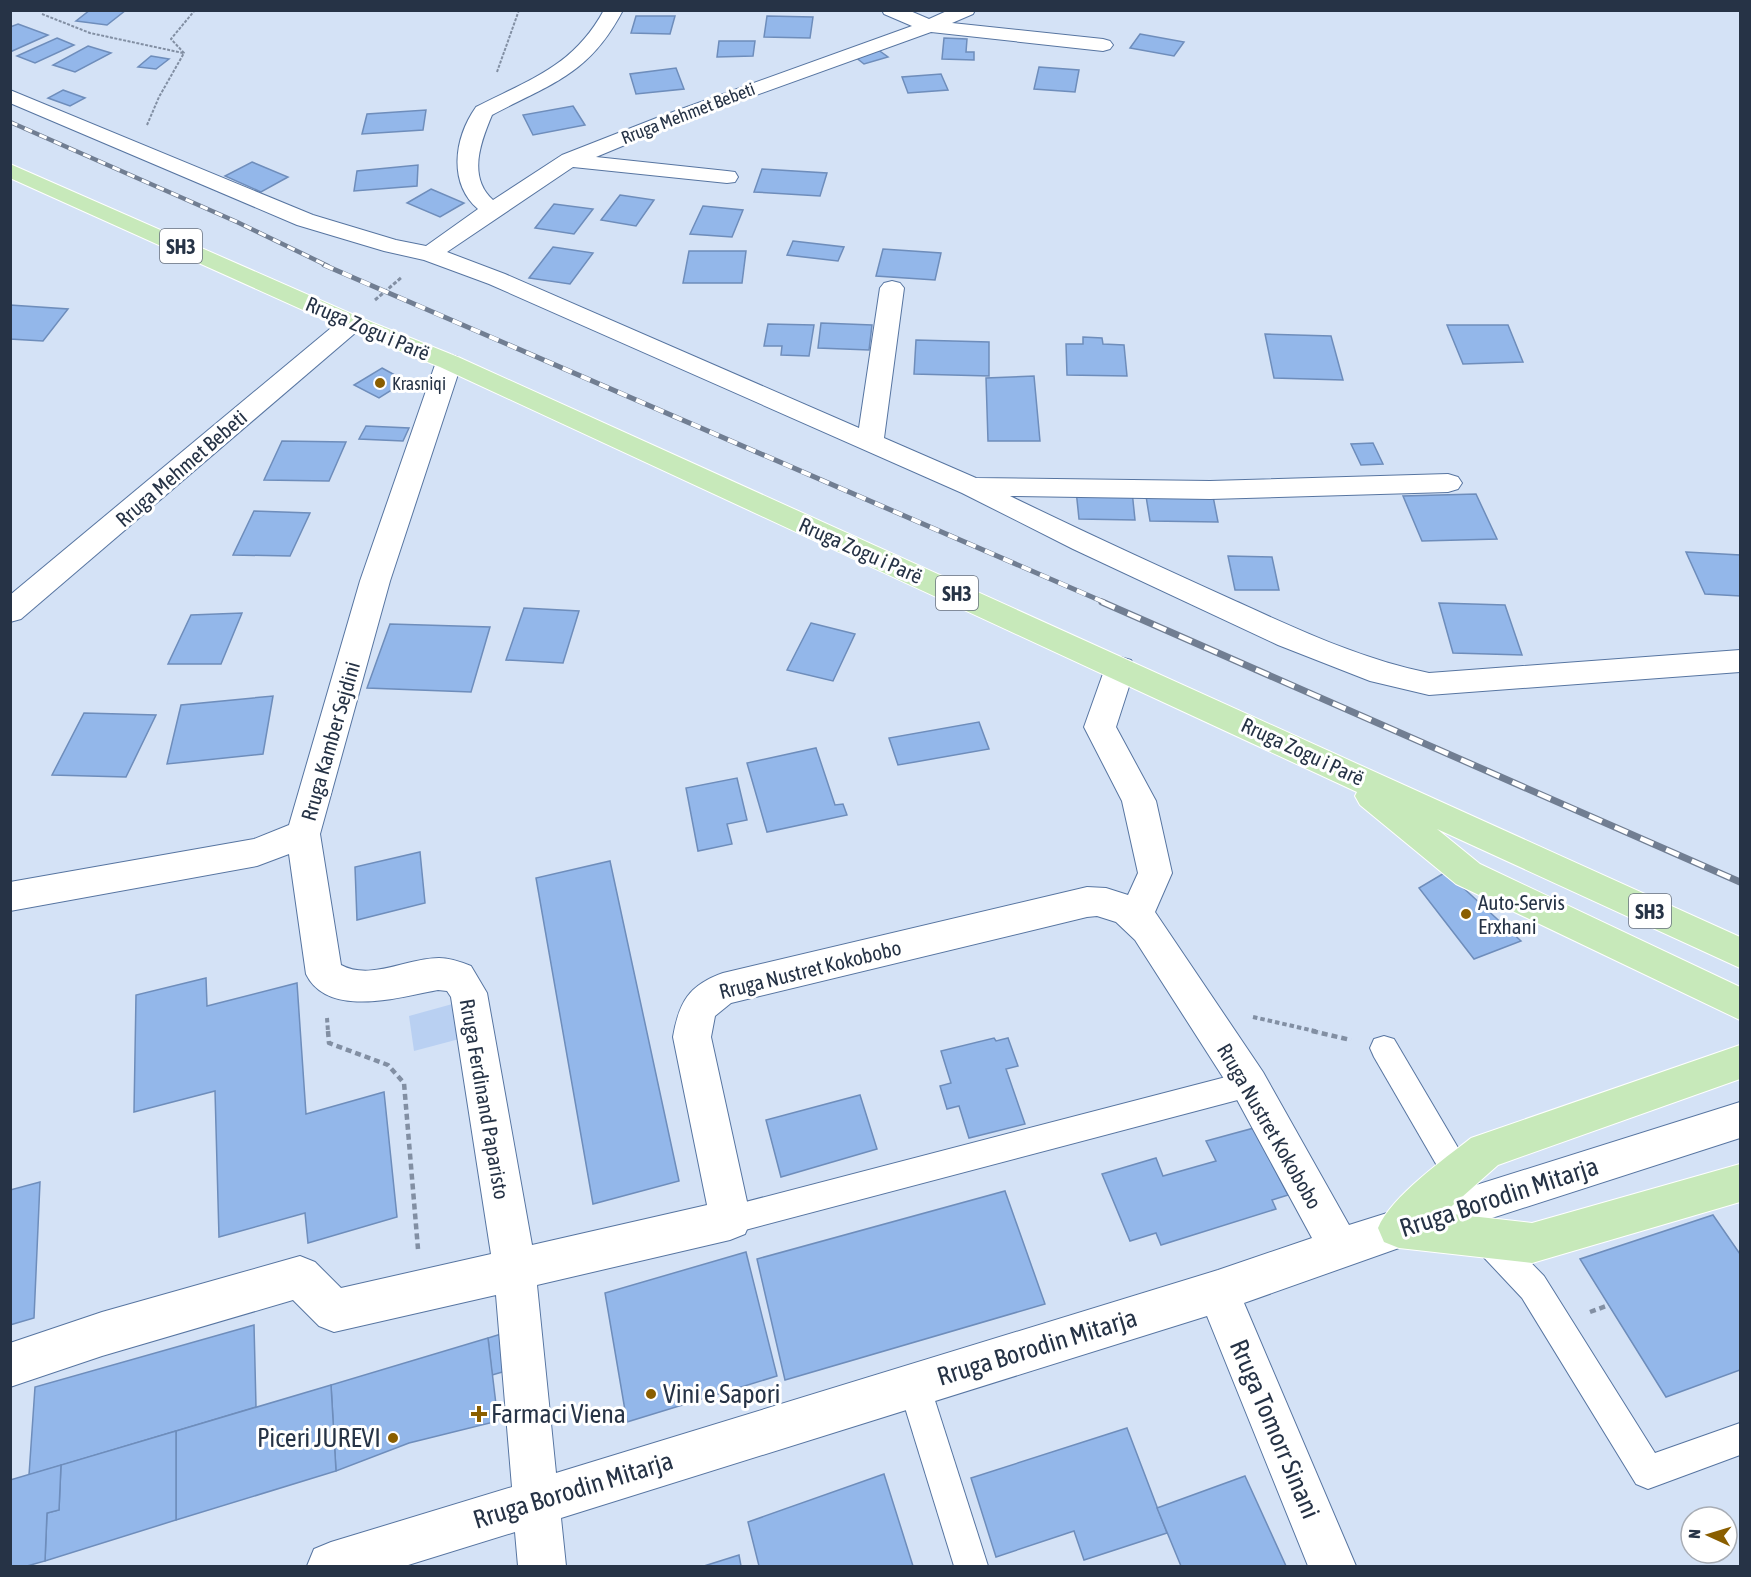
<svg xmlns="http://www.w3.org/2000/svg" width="1751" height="1577" viewBox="0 0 1751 1577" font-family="'Asap Condensed',sans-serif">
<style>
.green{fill:#b9d0f2}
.building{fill:#93b7ea;stroke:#6e8dbb;stroke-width:1.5}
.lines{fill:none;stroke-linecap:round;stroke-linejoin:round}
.lane-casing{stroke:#5775a1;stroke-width:2}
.street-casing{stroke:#5775a1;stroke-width:2}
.primary-casing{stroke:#fff;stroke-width:2}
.path-far3{stroke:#828fa3;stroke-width:2;stroke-dasharray:3 1.5;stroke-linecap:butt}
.path-far2{stroke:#828fa3;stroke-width:3;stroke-dasharray:4 2;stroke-linecap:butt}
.path-far1{stroke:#828fa3;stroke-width:4;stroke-dasharray:4.5 3;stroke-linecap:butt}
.path{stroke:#828fa3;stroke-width:4.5;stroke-dasharray:6 4;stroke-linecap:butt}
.lane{fill:#fff;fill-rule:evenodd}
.street{fill:#fff;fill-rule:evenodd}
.primary{fill:#c7e9ba;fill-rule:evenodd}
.rail-far2-casing{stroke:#717e92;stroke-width:4.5}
.rail-far1-casing{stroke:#717e92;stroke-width:5}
.rail-casing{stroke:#717e92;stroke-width:7}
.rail-far2{stroke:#fff;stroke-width:3;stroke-dasharray:8;stroke-linecap:butt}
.rail-far1{stroke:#fff;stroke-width:4;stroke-dasharray:10;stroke-linecap:butt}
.rail{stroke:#fff;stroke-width:4.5;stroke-dasharray:14;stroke-linecap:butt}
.poi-dot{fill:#8a5e00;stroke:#fff;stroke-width:2}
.labels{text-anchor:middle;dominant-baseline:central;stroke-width:6;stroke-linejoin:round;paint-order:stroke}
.far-street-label{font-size:18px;fill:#263346;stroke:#fff}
.far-poi-label{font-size:18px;fill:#263346;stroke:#fff;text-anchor:start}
.shield{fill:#fff;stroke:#67707e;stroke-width:1.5}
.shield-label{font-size:20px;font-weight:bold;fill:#263346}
.street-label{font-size:21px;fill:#263346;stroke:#fff}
.poi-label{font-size:21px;fill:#263346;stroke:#fff;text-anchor:start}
.near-street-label{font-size:26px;fill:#263346;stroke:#fff}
.near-poi-label{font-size:26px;fill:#263346;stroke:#fff;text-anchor:start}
</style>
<rect width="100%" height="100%" fill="#d4e2f6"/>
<polygon class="green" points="456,1003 463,1038 414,1051 409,1016"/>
<g class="building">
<polygon points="90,10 126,10 107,25 76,21"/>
<polygon points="636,16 675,16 670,34 631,33"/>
<polygon points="767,16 813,17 810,38 764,37"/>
<polygon points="18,24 48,35 10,52 10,27"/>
<polygon points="1140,34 1184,42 1174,56 1130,48"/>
<polygon points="57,38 74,45 35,63 17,56"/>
<polygon points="944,38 967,39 966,52 974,52 974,60 942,59"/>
<polygon points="719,41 755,41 753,56 717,57"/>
<polygon points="88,46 111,53 75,72 53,65"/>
<polygon points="877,49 888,57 864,64 854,56"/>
<polygon points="151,56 169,59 156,69 138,67"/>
<polygon points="1039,67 1079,70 1075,92 1034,89"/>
<polygon points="676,68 684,89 636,94 630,74"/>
<polygon points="941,74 948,90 908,93 902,77"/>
<polygon points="63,90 85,98 70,106 48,98"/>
<polygon points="573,106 585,125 533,135 523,115"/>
<polygon points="426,110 423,130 362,134 367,114"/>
<polygon points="252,162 288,177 261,192 225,176"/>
<polygon points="418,165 417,186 354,191 357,171"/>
<polygon points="762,169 827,173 820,196 754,192"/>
<polygon points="431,189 464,203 440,217 407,203"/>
<polygon points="620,195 654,200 636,226 601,220"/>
<polygon points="554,204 593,209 574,234 535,228"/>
<polygon points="703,206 743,210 732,237 690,234"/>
<polygon points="793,241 844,247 838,261 787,255"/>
<polygon points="553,247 593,253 570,284 529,278"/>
<polygon points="883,249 941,253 935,280 876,276"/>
<polygon points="689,251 746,251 742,283 683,283"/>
<polygon points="10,305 68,309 43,341 10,339"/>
<polygon points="821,323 872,325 869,350 818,348"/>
<polygon points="768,324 814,325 809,356 781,355 782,346 764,346"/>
<polygon points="1447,325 1508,325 1523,362 1463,364"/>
<polygon points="1265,334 1331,336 1343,380 1274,378"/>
<polygon points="1083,337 1102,338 1103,344 1124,345 1127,376 1067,375 1066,344 1083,344"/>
<polygon points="916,340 989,342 989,376 914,374"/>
<polygon points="382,368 406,381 379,398 354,385"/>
<polygon points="1034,376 1040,441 988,441 986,378"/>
<polygon points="366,426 409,428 403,441 359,439"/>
<polygon points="282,441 346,442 329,481 264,480"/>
<polygon points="1373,443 1383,464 1361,465 1351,444"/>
<polygon points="1076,490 1132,491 1135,520 1079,519"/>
<polygon points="1145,490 1212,491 1218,522 1150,521"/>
<polygon points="1476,494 1497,539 1422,541 1403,496"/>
<polygon points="254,511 310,513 290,556 233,555"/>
<polygon points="1686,552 1740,555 1740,596 1705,594"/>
<polygon points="1228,556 1272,557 1279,590 1235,590"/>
<polygon points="1439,603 1505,605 1522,655 1453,653"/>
<polygon points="524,608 579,611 563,663 506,660"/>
<polygon points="242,613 221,664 168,664 191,615"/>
<polygon points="811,623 855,634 833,681 787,670"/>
<polygon points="390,624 490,627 471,692 367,688"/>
<polygon points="273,696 263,754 167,764 181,705"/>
<polygon points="84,713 156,715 126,777 52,775"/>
<polygon points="979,722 989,749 898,765 889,738"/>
<polygon points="816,748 835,805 843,804 847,815 767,832 747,763"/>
<polygon points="737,778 747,820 727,824 732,844 698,851 686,788"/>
<polygon points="420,852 425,903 357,920 355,867"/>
<polygon points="610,861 679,1181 593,1204 536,878"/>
<polygon points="1446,872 1521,941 1474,959 1419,888"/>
<polygon points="206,978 207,1006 297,983 306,1114 384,1092 397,1217 308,1243 305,1213 219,1237 215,1091 134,1112 136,995"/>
<polygon points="994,1038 996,1041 1008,1038 1018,1066 1006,1069 1025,1124 969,1138 959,1106 947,1109 940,1086 951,1083 941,1051"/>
<polygon points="860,1095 877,1149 781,1177 766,1120"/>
<polygon points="1254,1128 1288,1195 1272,1200 1276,1209 1161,1245 1156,1233 1130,1241 1102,1174 1156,1158 1163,1176 1216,1161 1206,1141"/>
<polygon points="40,1182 34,1318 10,1325 10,1190"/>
<polygon points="1005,1191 1045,1304 785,1380 757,1259"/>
<polygon points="1713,1215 1740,1254 1740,1370 1666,1397 1580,1259"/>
<polygon points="746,1252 777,1376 627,1422 605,1293"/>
<polygon points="254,1325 256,1407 29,1475 35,1387"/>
<polygon points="501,1334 506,1371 492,1375 488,1338"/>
<polygon points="488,1338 498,1421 409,1443 336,1471 331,1385"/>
<polygon points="331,1385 336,1471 176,1520 176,1431"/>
<polygon points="1127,1428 1167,1533 1084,1560 1074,1531 996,1557 971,1478"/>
<polygon points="176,1431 176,1520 45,1561 47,1513 59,1510 61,1465"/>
<polygon points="61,1465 59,1510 47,1513 45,1561 27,1566 10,1566 10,1480"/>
<polygon points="884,1474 913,1566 759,1566 748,1522"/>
<polygon points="1245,1476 1286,1566 1181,1566 1157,1508"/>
<polygon points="739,1555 741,1566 704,1566"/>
</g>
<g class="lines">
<defs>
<g id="lane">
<polygon points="1384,1036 1394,1039 1467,1163 1472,1173 1467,1183 1457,1187 1447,1183 1374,1057 1370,1048 1374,1039"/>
<polygon points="1249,1071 1259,1075 1263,1084 1259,1093 1249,1097 730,1234 719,1230 715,1220 719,1210 730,1206"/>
<polygon points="1486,1223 1497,1228 1544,1276 1655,1453 1740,1423 1740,1455 1648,1489 1636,1484 1522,1298 1475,1248 1471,1238 1475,1228"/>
<polygon points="914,1369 925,1374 930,1385 988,1566 954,1566 898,1385 903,1374"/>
</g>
<g id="street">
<path d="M604 10H623C589 75 552 83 492 115 481 141 467 177 493 200L562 155 659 117 912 26 884 14 882 10H908L929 19 949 10H975L973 14 952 23 1103 39 1110 41 1113 45 1110 49 1103 51 931 32 673 125 596 157 727 171 735 172 738 177 735 182 727 183 573 167 447 252 505 274 859 428 880 288 884 283 892 281 900 283 904 288 884 438 976 478 1210 481 1448 474 1458 477 1462 483 1458 489 1448 492 1210 499 1010 496C1084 532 1158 566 1233 600 1297 629 1360 659 1429 673L1740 650V672L1429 695 1370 681 1278 645 1073 549 962 493 489 284 424 260 384 251 297 225 10 103V90L313 215 396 240 426 246 478 209C448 183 454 138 476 107 530 79 573 67 604 10Z"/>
<polygon points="352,316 361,318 364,323 361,328 21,619 10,622 10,595 343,318"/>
<path d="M449 354 458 357 462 362 390 581 320 834 341 965C371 981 407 958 439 958 450 958 461 962 471 966L487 993 532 1245 707 1205 673 1037C679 1002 689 985 723 973L1087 887 1106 888 1128 895 1138 873 1122 801 1084 727 1105 668 1109 660 1120 657 1131 660 1135 668 1116 727 1156 801 1172 873 1155 912 1263 1072 1349 1225 1740 1102V1138L1399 1248 1244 1303 1356 1566H1308L1207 1316 561 1518 566 1566H518L515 1532 405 1566H307L314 1549 331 1542 512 1487 496 1295 334 1332 319 1326 293 1300 102 1356 10 1387V1343L102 1312 300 1256 315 1262 341 1288 491 1254 451 997 447 991 438 990C400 997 328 1019 306 974L289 854 257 866 10 911V882L254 839 289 825 360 581 436 362 440 357ZM1097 916 1116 922 1135 940 1235 1096 1312 1238 1218 1270 556 1473 537 1285 730 1240 745 1234 751 1220 711 1037 715 1016 731 1003 1087 917Z"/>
</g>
<g id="primary">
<polygon points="10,164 361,318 458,357 1740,937 1740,968 1437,829 1480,864 1740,987 1740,1020 1456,884 1360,805 1355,796 1357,792 440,367 343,328 10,178"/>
<path d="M1740 1045V1079L1498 1165 1444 1213 1532 1223 1740 1164V1202L1532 1263 1399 1248 1384 1242 1378 1228C1391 1197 1444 1159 1471 1138Z"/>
</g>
</defs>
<use href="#lane" class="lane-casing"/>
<use href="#street" class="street-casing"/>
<use href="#primary" class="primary-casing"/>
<g class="path-far3">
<polyline points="42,14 90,33 183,53"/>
<polyline points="497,72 519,10"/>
<polyline points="147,125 159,97 184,53 171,39 195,10"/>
</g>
<polyline class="path-far2" points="375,300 402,277"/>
<g class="path-far1">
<polyline points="1253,1017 1319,1032"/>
<polyline points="327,1018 328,1032"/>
</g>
<g class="path">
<polyline points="328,1031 329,1043 388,1065 404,1083 418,1249"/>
<polyline points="1312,1031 1351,1040"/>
<polyline points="1590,1312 1609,1305"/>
</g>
<use href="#lane" class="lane"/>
<use href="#street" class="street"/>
<use href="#primary" class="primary"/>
<defs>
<polyline id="rail-far2" points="10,122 237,222 328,266"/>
<polyline id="rail-far1" points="324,265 1106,603"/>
<polyline id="rail" points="1102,602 1740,882"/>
</defs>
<use href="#rail-far2" class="rail-far2-casing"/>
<use href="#rail-far1" class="rail-far1-casing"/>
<use href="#rail" class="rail-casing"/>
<use href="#rail-far2" class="rail-far2"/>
<use href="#rail-far1" class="rail-far1"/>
<use href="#rail" class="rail"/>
</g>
<g class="poi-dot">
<circle cx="380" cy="383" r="6"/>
<circle cx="1466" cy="914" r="6"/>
<circle cx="651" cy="1394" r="6"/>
<path d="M476 1405h6v6h6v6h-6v6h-6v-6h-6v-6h6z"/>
<circle cx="393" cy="1438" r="6"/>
</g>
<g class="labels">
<g class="far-street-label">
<text transform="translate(688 113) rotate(-21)">Rruga Mehmet Bebeti</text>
</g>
<g class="far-poi-label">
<text x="392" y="383">Krasniqi</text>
</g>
<g class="shield">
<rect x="160" y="229" width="42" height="34" rx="4.5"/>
<rect x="936" y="576" width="42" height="34" rx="4.5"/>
<rect x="1629" y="894" width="42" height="34" rx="4.5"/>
</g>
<g class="shield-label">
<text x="181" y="246">SH3</text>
<text x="957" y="593">SH3</text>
<text x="1650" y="911">SH3</text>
</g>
<g class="street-label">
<text transform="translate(368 328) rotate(23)">Rruga Zogu i Parë</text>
<text transform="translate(181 468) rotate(-41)">Rruga Mehmet Bebeti</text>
<text transform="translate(861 550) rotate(24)">Rruga Zogu i Parë</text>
<text transform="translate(330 741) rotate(-74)">Rruga Kamber Sejdini</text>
<text transform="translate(1303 751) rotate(25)">Rruga Zogu i Parë</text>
<text transform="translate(810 969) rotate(-14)">Rruga Nustret Kokobobo</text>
<text transform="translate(485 1099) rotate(80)">Rruga Ferdinand Paparisto</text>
<text transform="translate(1270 1126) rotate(60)">Rruga Nustret Kokobobo</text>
</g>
<g class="poi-label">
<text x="1478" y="902">Auto-Servis<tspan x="1478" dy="24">Erxhani</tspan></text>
</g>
<g class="near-street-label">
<text transform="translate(1499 1197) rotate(-18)">Rruga Borodin Mitarja</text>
<text transform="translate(1037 1347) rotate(-17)">Rruga Borodin Mitarja</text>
<text transform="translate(1275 1429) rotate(67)">Rruga Tomorr Sinani</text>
<text transform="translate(573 1490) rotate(-17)">Rruga Borodin Mitarja</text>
</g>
<g class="near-poi-label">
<text x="663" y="1394">Vini e Sapori</text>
<text x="491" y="1414">Farmaci Viena</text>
<text x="381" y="1438" text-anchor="end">Piceri JUREVI</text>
</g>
</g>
<rect width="1751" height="1577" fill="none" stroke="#263346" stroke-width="24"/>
<g transform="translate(1709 1535) rotate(274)"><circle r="28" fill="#ffffff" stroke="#a8adb5" stroke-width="1.5"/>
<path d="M0-4.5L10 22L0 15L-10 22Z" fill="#8a5e00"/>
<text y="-9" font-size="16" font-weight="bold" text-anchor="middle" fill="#263346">N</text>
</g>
</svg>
